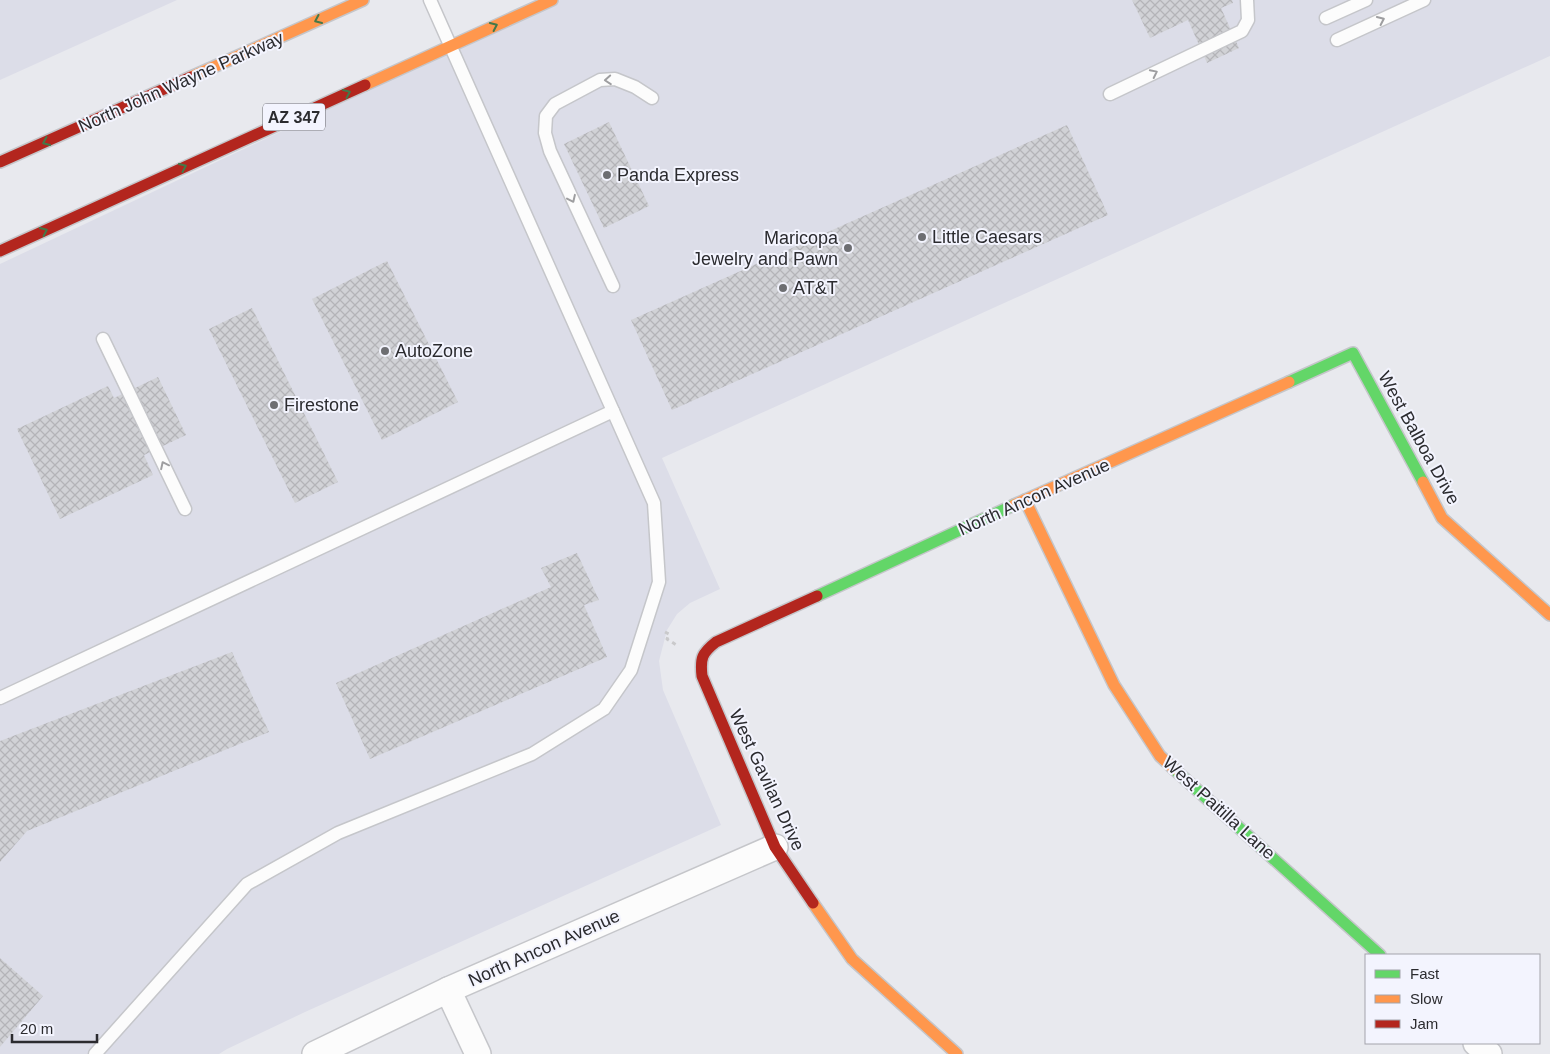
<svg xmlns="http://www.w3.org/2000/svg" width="1550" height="1054" viewBox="0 0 1550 1054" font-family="Arial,sans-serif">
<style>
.built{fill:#dcdde8}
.building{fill:url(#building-cross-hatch)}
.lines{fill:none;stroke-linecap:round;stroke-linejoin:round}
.lane-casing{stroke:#c5c6ca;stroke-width:15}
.street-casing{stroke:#c5c6ca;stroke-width:28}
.fast-casing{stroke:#c5c6ca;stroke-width:14}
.slow-casing{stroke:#c5c6ca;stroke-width:14}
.jam-casing{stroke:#c5c6ca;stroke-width:14}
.path{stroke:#c9c9cb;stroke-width:3;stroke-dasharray:4 4;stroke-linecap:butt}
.lane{stroke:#fcfcfc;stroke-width:12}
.street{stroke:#fcfcfc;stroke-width:25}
.fast{stroke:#63d668;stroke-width:11}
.slow{stroke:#ff974d;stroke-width:11}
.jam{stroke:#b3261e;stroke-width:11}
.oneway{stroke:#447849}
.oneway2{stroke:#9e9ea0}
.poi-dot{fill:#6d6e72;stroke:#f3f4fe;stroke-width:2}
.labels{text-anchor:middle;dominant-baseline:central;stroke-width:4;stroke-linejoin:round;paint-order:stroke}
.shield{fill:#f3f4fe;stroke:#67676d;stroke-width:1}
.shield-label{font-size:16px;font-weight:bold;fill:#2b2b2f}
.street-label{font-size:18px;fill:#2b2b2f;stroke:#f3f4fe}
.poi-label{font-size:18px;fill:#2b2b2f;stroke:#f3f4fe;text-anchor:start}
</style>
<defs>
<pattern id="building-cross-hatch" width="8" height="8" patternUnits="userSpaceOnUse" patternTransform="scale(1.25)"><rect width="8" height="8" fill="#d1d2d6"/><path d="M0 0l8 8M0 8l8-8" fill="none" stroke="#b4b4b8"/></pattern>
</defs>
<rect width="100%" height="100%" fill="#e8e9ee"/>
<g class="built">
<polygon points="0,0 177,0 0,80"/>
<polygon points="560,0 1550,0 1550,56 662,458 720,589 690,603 677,614 667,630 659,661 663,690 721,825 305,1012 227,1049 219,1054 0,1054 0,264"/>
</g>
<g class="building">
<polygon points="1132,0 1232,0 1233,3 1221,8 1239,48 1207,63 1188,20 1150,38"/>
<polygon points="609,122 649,206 604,228 564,144"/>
<polygon points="1067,125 1108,215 672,410 631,320"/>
<polygon points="387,261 458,402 382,440 312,299"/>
<polygon points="252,308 338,482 295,503 209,329"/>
<polygon points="158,377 186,435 144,455 153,475 60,519 17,429 108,386 114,398"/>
<polygon points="577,553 599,600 584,605 607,657 370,759 336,683 551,587 541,568"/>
<polygon points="232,652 269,732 27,831 0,862 0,741"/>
<polygon points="0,958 43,996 0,1047"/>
</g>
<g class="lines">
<defs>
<g id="lane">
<polyline points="1326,18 1366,0"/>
<polyline points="1337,40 1424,0"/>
<polyline points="1110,94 1242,31 1248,20 1247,0"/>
<polyline points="613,286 550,151 545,133 546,116 555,104 600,80 615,79 635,87 652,98"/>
<polyline points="103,339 185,509"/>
<polyline points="0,698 613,411"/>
<polyline points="95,1054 247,884 338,833 532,754 604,709 631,670 659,582 654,503 430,0"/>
</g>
<g id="street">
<polyline points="448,990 478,1054"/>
<polyline points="1476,1043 1489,1054"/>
<polyline points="315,1054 448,990 775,847"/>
</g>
<g id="fast">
<polyline points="1289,382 1353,353 1423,482"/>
<polyline points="817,596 1014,505"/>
<polyline points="1174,769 1380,955"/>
</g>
<g id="slow">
<polyline points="191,77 363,0"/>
<polyline points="365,85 552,0"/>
<polyline points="1423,482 1442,518 1550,615"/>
<polyline points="1025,500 1114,685 1160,756 1174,769"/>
<polyline points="1014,505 1289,382"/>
<polyline points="813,903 852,959 957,1054"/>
</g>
<g id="jam">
<polyline points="0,162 191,77"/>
<polyline points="0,251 365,85"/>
<path d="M813 903 775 847 702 676C700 658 702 653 716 642L817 596"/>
</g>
</defs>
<use href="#lane" class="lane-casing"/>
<use href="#street" class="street-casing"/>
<use href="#fast" class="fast-casing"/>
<use href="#slow" class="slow-casing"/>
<use href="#jam" class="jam-casing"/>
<polyline class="path" points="665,632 669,634 667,639 678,646"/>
<use href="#lane" class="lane"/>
<use href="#street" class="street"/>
<use href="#fast" class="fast"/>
<use href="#slow" class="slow"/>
<use href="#jam" class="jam"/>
</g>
<defs><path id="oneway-chevron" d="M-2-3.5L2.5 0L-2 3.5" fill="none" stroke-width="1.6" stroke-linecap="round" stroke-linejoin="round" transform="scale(1.25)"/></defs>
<g class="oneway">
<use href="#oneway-chevron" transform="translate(318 20) rotate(156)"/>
<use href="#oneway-chevron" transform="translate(494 26) rotate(-25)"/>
<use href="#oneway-chevron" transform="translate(347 93) rotate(-24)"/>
<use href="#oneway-chevron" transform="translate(46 142) rotate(156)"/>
<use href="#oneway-chevron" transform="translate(183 167) rotate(-24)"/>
<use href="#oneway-chevron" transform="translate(44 231) rotate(-25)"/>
</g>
<g class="oneway2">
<use href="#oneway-chevron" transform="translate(1381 20) rotate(-25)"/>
<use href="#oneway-chevron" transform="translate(1154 73) rotate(-26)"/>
<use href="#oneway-chevron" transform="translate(608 80) rotate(176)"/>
<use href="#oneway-chevron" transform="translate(572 199) rotate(65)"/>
<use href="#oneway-chevron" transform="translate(164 465) rotate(-116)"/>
</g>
<g class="poi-dot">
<circle cx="607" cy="175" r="5"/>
<circle cx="922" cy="237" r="5"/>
<circle cx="848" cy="248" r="5"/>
<circle cx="783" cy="288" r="5"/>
<circle cx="385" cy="351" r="5"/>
<circle cx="274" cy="405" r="5"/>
</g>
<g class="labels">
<rect class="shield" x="263" y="103.5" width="62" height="27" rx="4"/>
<g class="shield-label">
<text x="294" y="117">AZ 347</text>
</g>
<g class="street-label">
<text transform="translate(181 82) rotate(-24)">North John Wayne Parkway</text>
<text transform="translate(1419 438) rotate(61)">West Balboa Drive</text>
<text transform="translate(1034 497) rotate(-24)">North Ancon Avenue</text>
<text transform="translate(767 780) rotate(65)">West Gavilan Drive</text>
<text transform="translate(1219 808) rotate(42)">West Paitilla Lane</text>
<text transform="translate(544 948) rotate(-24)">North Ancon Avenue</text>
</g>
<g class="poi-label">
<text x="617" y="175">Panda Express</text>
<text x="932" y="237">Little Caesars</text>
<text x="838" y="238" text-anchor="end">Maricopa<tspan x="838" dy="21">Jewelry and Pawn</tspan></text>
<text x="793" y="288">AT&amp;T</text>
<text x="395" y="351">AutoZone</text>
<text x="284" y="405">Firestone</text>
</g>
</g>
<rect x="1365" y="954" width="175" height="90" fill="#f3f4fe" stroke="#a3a4ab"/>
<rect x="1375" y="970" width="25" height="8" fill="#63d668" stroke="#a3a4ab"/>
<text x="1410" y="979" font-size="15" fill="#2b2b2f">Fast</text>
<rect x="1375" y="995" width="25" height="8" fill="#ff974d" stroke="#a3a4ab"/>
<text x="1410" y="1004" font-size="15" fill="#2b2b2f">Slow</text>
<rect x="1375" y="1020" width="25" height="8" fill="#b3261e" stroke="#a3a4ab"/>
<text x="1410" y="1029" font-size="15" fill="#2b2b2f">Jam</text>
<path d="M12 1034v8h85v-8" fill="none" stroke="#2b2b2f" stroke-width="2.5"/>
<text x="20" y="1034" font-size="15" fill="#2b2b2f" stroke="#f3f4fe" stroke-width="4" paint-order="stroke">20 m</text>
</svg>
